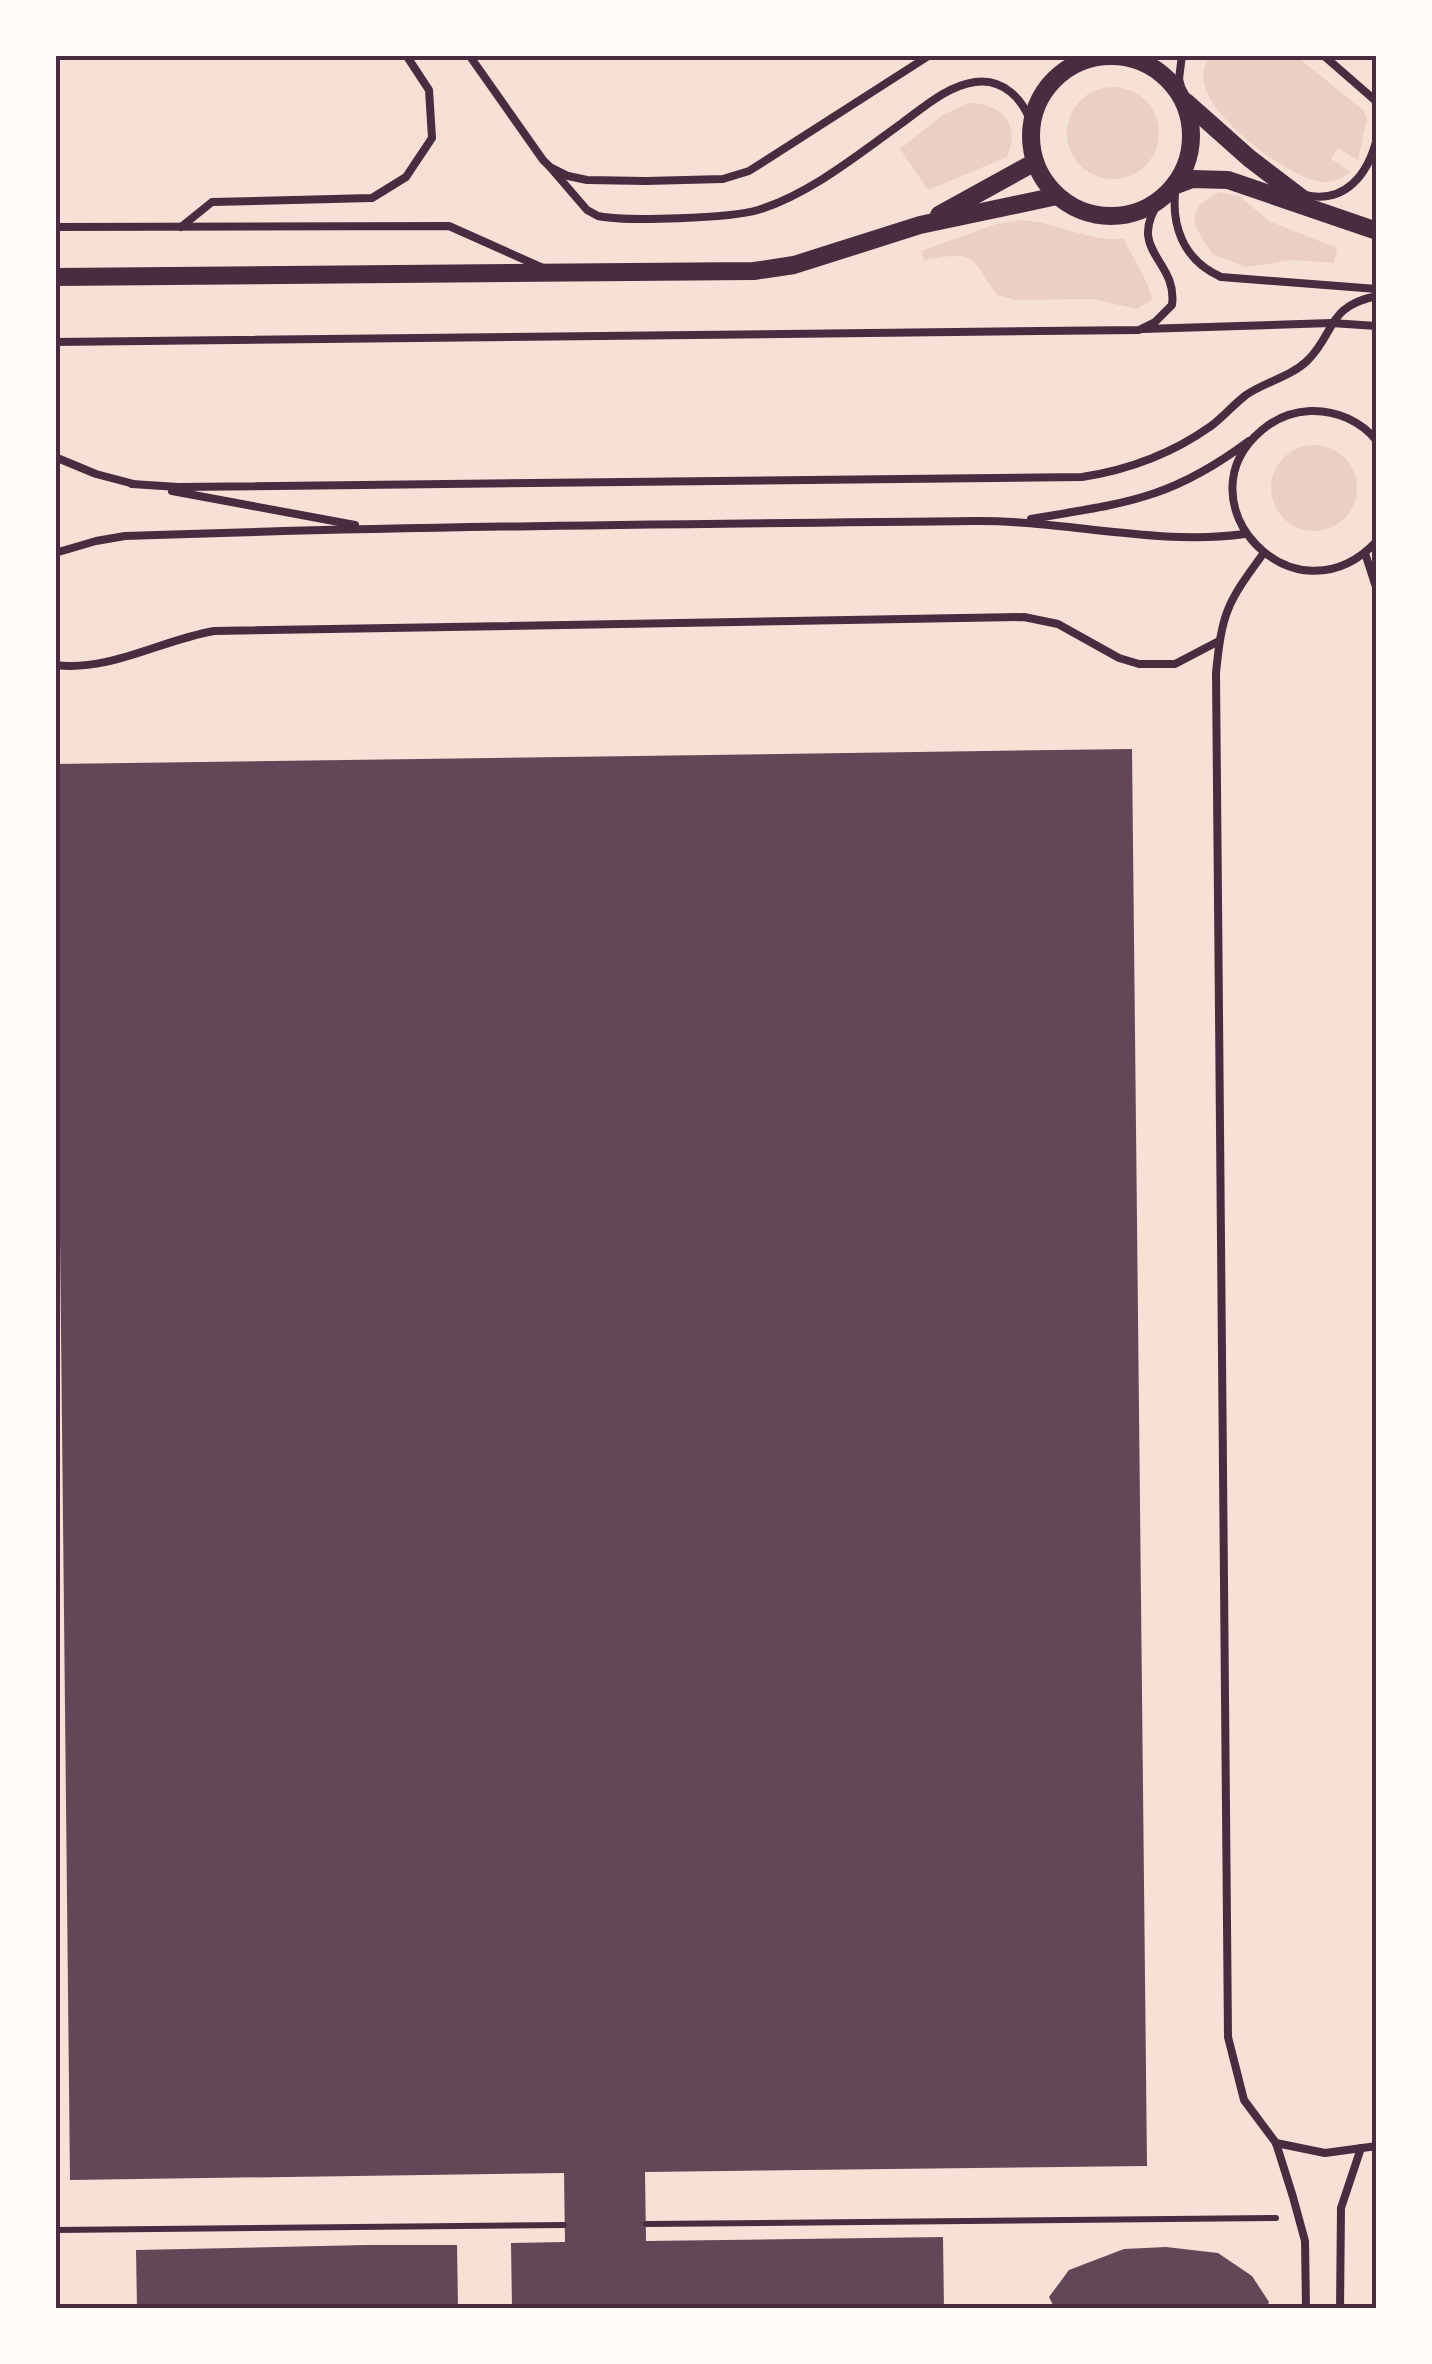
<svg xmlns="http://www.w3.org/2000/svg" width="1432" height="2364" viewBox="0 0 1432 2364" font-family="'DejaVu Sans',sans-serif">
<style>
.green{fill:#ebcfc5}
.building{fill:#644757}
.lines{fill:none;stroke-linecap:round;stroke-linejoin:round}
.path{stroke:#4a2c40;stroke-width:6}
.service{stroke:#4a2c40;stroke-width:8}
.tertiary{stroke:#4a2c40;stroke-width:18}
.neatline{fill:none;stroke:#4a2c40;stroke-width:4}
</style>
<rect width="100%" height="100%" fill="#f7e1d7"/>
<g class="green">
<path d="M1209 55H1295L1364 111 1367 119 1358 160 1338 148 1331 159 1351 172C1343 177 1333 183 1322 182 1288 178 1219 124 1207 92 1201 79 1203 68 1209 55Z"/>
<circle cx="1113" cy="133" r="46"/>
<path d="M968 103C1001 103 1021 123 1007 157L928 190 900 149 943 115Z"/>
<polygon points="1219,192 1239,196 1269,221 1337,248 1334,263 1293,260 1246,267 1212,254 1196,228 1194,216 1200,204"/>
<path d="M1022 220C1059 223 1085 241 1124 239 1132 257 1150 283 1152 300L1137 309 1092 299 1015 300 997 295C969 255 977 251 924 260L921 251 996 224Z"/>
<circle cx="1314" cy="488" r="43"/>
</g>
<g class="building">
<polygon points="1132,749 1147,2166 645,2172 646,2241 943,2237 944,2309 512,2309 511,2243 565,2242 564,2173 70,2180 55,764"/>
<polygon points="366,2245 457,2245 458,2309 137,2309 136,2250"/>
<polygon points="1166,2247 1218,2253 1252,2276 1269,2302 1266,2309 1055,2309 1049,2297 1069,2270 1124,2249"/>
</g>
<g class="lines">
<g class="path">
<polyline points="646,2224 1276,2218"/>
<polyline points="55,2230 564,2225"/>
</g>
<g class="service">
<polyline points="469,55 543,160 550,167 568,176 587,180 646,181 723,179 749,171 930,55"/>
<polyline points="1182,55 1179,79 1185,101"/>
<polyline points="1323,55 1377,102"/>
<path d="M550 167 587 210 598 216C627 222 731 218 758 210 810 194 859 154 902 123 924 107 947 86 975 82 1003 78 1023 99 1031 123"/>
<path d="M1176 185C1170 225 1183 260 1221 277L1377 289"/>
<path d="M1305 195C1345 204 1368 175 1377 138"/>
<polyline points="55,227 449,226 543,268"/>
<polyline points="181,227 212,202 372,198 406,177 432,138 429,90 406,55"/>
<polyline points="1143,329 1331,323 1377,326"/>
<path d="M55 342 1139 330 1155 322 1172 305C1178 259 1125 252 1160 200"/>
<path d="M1377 441C1361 421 1336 410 1310 411 1292 412 1276 418 1262 430 1177 501 1294 629 1377 541"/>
<polyline points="55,457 96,474 134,484"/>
<path d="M132 484 178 487 1082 477C1128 470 1173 453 1211 426 1223 417 1233 405 1246 395 1265 382 1290 377 1307 361 1336 333 1326 306 1377 296"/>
<polyline points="172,491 355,525"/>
<path d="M1031 519C1125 503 1170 500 1249 441"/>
<path d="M55 553 96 541 125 536C408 526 691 524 974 521 1064 520 1155 546 1245 534"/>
<polyline points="1365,553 1376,587 1377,601"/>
<path d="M1263 554C1227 603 1222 612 1216 673L1228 2037 1244 2100 1276 2143 1293 2197 1305 2241 1306 2309"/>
<path d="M55 665C110 672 161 640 214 631L1024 617 1058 624 1119 658 1139 664H1175L1219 641"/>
<polyline points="1276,2143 1325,2153 1377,2146"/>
<polyline points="1340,2309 1341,2208 1361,2148"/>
</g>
<g class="tertiary">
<circle cx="1111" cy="136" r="80"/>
<polyline points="1186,102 1249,158 1304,200"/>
<polyline points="1176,185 1192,179 1228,180 1377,231"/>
<polyline points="939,215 1035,162"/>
<polyline points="55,277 754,271 794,265 920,225 1057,196"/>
</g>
</g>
<rect width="1432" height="2364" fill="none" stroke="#fffaf5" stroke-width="115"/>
<rect x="58" y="58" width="1316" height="2248" class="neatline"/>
</svg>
